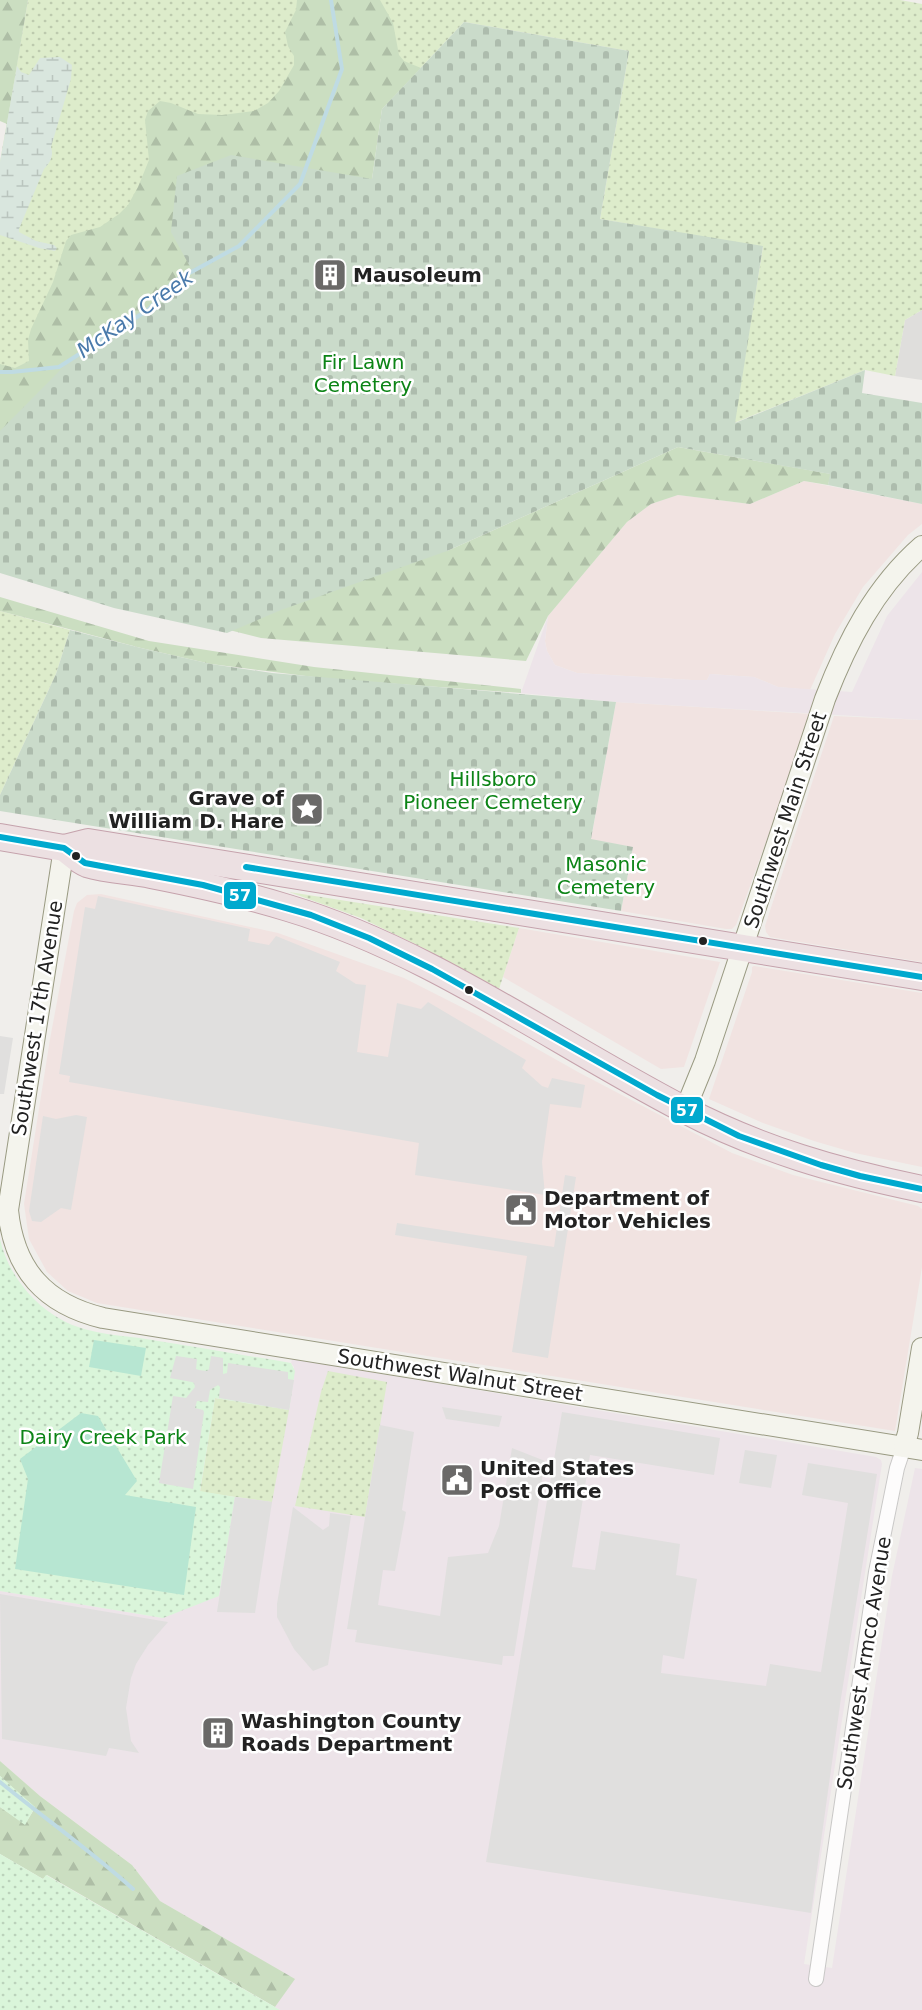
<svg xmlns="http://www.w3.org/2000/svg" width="922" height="2010" viewBox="0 0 922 2010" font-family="'DejaVu Sans',sans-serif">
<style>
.residential{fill:#dfdedc}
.commercial{fill:#f1e3e1}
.industrial{fill:#ede4e9}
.grass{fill:url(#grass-dots)}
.forest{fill:url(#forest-firs)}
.wetland{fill:url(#wetland-marsh)}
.cemetery{fill:url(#cemetery-stones)}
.park{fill:url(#park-dots)}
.pitch{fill:#b7e6d2}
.parking{fill:#e0dfde}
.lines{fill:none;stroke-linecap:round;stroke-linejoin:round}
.stream{stroke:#bfdbe3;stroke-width:4}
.street-casing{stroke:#c9c8c7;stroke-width:16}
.secondary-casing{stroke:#999a82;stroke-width:22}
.highway-casing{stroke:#c5a2ac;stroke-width:28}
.street{stroke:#fdfcfc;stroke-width:14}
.secondary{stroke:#f4f4ed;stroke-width:20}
.highway{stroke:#ece0e2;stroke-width:26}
.bus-1-casing{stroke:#fff;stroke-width:10}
.bus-1{stroke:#00a9ce;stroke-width:6}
.bus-dot{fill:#222;stroke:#fff;stroke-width:2}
.labels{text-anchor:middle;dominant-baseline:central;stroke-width:5;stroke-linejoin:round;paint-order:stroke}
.poi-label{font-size:20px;font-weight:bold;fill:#222;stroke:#fff;text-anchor:start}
.park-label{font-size:20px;fill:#0c8416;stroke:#fff}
.street-label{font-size:20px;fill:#222;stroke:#fff}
.water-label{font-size:21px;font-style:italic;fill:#4a7aab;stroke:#fff}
.line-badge{stroke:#fff;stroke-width:2}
.badge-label{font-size:16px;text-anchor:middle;font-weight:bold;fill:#fff}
</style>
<defs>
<pattern id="grass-dots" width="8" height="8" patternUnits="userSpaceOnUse" patternTransform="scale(1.5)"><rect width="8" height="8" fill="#ddeccb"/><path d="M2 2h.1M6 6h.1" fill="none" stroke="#bdcaae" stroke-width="1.8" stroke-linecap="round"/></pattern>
<pattern id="forest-firs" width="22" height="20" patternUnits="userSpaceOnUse" patternTransform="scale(1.5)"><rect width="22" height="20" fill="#cbdec1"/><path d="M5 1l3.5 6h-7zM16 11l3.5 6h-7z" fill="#aebea6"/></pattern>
<pattern id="wetland-marsh" width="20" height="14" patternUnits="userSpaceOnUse" patternTransform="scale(1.5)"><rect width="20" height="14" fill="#d9e6de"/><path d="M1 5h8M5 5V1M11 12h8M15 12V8" fill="none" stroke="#bac5be"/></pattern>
<pattern id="cemetery-stones" width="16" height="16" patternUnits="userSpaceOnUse" patternTransform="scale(1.5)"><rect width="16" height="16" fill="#cadbca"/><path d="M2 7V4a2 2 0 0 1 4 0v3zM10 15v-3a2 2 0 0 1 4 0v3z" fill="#adbcad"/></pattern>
<pattern id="park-dots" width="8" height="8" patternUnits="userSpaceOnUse" patternTransform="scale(1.5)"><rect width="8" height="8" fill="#daf5da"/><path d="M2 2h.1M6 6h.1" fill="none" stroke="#bbd2bb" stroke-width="1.8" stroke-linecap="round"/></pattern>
</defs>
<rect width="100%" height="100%" fill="#f0eeeb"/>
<polygon class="residential" points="922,310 922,380 895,376 905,320"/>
<g class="commercial">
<polygon points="804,481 922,504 922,524 908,535 863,587 835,634 810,690 778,687 754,677 710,674 707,680 692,680 577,673 555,665 547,651 545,641 548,616 627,522 651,504 678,495 750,504"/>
<polygon points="616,702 812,714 736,925 732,929 726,929 621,911 633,847 591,840"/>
<polygon points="834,716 922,720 922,962 770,937 766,932 765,926"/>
<polygon points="101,894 278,933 404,978 477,1015 578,1072 732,1153 793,1175 918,1206 922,1209 922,1267 895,1431 97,1303 68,1291 47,1272 29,1239 24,1204 50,1039 74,911 77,903 87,895"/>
<polygon points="519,928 720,962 684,1067 661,1069 503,977"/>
<polygon points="754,966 922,993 922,1167 855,1153 814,1141 763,1123 709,1099 752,972 752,967"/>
</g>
<g class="industrial">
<polygon points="922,572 922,720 616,702 521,693 548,616 545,641 547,651 555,665 577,673 692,680 707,680 710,674 754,677 778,687 852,692 887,616"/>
<polygon points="292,1359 876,1457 881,1460 882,1464 804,1964 832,1968 892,1576 915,1468 922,1469 922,2010 280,2010 275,2007 294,1979 160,1901 132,1865 40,1796 0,1761 0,1591 163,1618 235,1497 200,1492 215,1398 289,1409 294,1367 291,1363"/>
</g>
<g class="grass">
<polygon points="28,0 900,0 922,4 922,310 905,320 895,376 865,370 734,423 763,247 600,219 629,51 464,22 382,109 0,431 0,162"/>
<polygon points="0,611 70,630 56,674 0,795"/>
<polygon points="289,892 519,928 499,989 417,945 361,918"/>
<polygon points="328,1371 387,1382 365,1517 295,1506 321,1392"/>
<polygon points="215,1398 289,1410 272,1502 200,1492"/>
</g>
<g class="forest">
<polygon points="0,0 28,0 7,124 0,121"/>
<polygon points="297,0 380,0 393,23 399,55 404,61 421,68 382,109 372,179 447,551 678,447 831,474 828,485 804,481 750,504 678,495 651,504 627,522 548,616 526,661 261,638 110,600 0,561 0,364 15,368 29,361 28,340 31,329 53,282 66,241 71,235 100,227 119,214 128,205 138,187 149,160 145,120 148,111 160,101 171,103 198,114 222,115 254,111 268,103 279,91 294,65 294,56 288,46 285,32 296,10"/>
<polygon points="0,597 149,641 314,667 521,689 521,693 330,679 211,664 141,648 0,611"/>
<polygon points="0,1761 40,1796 132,1865 160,1901 295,1979 275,2007 47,1875 43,1879 0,1854 0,1807 25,1824 35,1808 0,1776"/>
</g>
<path class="wetland" d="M60 57 72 65 71 79 51 147C54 156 50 163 44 169L19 229V232L36 241 54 245 57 248 55 251 39 248 0 235V162L17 66 21 72 29 75 40 58Z"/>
<g class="cemetery">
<polygon points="464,22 629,51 600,219 763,246 735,423 865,370 862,393 922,403 922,504 828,485 830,474 678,447 447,551 281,610 227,633 114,608 0,573 0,431 90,340 188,284 193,272 171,232 177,176 231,155 372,179 382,109"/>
<polygon points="70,630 141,648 211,664 272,673 616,702 591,839 633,847 621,911 0,811 0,795 56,674"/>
</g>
<g class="park">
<path d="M0 1239C7 1272 32 1304 62 1320 87 1334 119 1335 146 1339 195 1347 243 1355 291 1363L295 1371 289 1410 215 1398 200 1491 235 1497 219 1596 163 1618 0 1591Z"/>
<polygon points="0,1776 35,1807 25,1825 0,1807"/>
<polygon points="0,1854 43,1879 46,1875 280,2010 0,2010"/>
</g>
<g class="pitch">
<polygon points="94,1340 146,1348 141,1376 89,1367"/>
<polygon points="81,1413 98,1416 137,1481 125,1495 196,1507 184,1595 15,1569 28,1479 20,1459"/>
</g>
<g class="parking">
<polygon points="98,896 250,929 248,941 269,945 276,936 340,962 336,971 356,984 366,985 357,1052 388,1057 397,1003 421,1009 428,1002 526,1060 522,1068 542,1086 548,1088 552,1078 585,1085 581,1108 550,1104 542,1162 545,1195 415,1175 419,1143 69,1082 70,1076 59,1074 85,907 95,909"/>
<polygon points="0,1036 13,1038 4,1094 0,1094"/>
<polygon points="76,1115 87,1117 71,1210 61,1208 41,1222 32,1221 29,1211 43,1116 56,1119"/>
<polygon points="565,1175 576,1177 548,1358 512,1352 527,1256 395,1235 397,1223 554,1247"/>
<polygon points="176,1356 197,1359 196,1369 199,1370 207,1371 209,1369 211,1356 223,1358 223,1374 227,1373 228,1363 288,1372 288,1379 294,1380 289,1410 219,1398 220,1387 218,1385 210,1390 208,1402 197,1401 195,1408 203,1410 204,1412 193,1489 159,1483 173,1396 186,1398 195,1387 194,1383 192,1382 170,1378"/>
<polygon points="442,1407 502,1416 499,1427 446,1419"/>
<polygon points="562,1412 720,1438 714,1475 590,1455 572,1567 595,1570 601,1531 680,1544 676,1575 697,1579 684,1659 663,1655 661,1673 766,1686 770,1664 821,1672 848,1503 802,1495 808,1463 877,1474 841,1698 811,1913 486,1862"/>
<polygon points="380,1425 414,1432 402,1510 406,1512 395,1571 383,1570 378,1605 440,1616 448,1557 488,1553 494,1538 499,1526 512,1448 545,1461 514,1656 503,1656 502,1665 355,1642 357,1630 347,1629"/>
<polygon points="745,1450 777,1455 771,1488 739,1483"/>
<polygon points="235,1497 272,1502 255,1613 217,1612"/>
<polygon points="293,1507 323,1530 329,1526 330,1513 351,1516 328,1665 313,1671 294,1649 277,1617 277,1604"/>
<polygon points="0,1594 168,1622 148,1645 136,1664 131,1678 126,1708 131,1741 139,1753 109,1748 106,1756 2,1739"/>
</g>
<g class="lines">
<g class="stream">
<polyline points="0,372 12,372 59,367 148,310 173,282 239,246 300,184 342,69 331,0"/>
<path d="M0 1782C44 1818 91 1851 133 1889"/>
</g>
<defs>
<polyline id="street" points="816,1979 876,1572 897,1468 904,1447"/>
<g id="secondary">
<path d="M64 848 8 1210C14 1270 45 1304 103 1318L922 1450"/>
<path d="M685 1110 705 1061 825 699C847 642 875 587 922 546"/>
<polyline points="904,1447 908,1433 922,1348"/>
</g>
<g id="highway">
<polyline points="0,837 64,848 88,842 922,977"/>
<path d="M64 848C71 853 79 861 87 864 107 870 131 871 151 875 197 884 243 894 288 908 428 950 554 1042 683 1109 759 1149 839 1172 922 1189"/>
</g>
</defs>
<use href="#street" class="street-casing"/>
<use href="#secondary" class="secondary-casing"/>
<use href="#highway" class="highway-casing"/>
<use href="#street" class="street"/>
<use href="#secondary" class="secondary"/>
<use href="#highway" class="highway"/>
<defs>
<g id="bus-1">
<polyline points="0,837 64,848 85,863 203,885 311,915 369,938 432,969 657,1095 739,1136 821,1165 860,1176 922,1189"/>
<polyline points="246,867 922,977"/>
</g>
</defs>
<use href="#bus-1" class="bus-1-casing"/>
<use href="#bus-1" class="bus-1"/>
</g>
<defs>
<symbol id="building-square" viewBox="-11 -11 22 22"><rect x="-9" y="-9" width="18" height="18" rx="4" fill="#6a6968" stroke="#fff"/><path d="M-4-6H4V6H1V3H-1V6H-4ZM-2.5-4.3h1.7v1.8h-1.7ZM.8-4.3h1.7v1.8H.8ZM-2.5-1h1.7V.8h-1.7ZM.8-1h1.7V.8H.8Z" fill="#fff"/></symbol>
<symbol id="sight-square" viewBox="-11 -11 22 22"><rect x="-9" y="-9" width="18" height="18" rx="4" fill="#6a6968" stroke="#fff"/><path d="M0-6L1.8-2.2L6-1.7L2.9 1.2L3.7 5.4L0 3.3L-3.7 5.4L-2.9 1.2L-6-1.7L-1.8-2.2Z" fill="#fff"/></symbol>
<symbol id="civic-square" viewBox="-11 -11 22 22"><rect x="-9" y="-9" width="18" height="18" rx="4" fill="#6a6968" stroke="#fff"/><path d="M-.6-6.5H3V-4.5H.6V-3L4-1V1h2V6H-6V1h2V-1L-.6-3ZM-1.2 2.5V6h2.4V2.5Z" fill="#fff"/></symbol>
</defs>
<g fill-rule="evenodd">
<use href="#building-square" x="311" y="256" width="38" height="38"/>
<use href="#sight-square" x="288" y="790" width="38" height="38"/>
<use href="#civic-square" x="502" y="1191" width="38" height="38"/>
<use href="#civic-square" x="438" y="1461" width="38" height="38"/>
<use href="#building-square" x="199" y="1714" width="38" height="38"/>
</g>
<g class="bus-dot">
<circle cx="76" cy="856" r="5"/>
<circle cx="703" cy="941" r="5"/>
<circle cx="469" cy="990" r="5"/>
</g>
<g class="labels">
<g class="poi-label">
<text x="353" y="275">Mausoleum</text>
<text x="284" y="798" text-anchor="end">Grave of<tspan x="284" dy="23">William D. Hare</tspan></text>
<text x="544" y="1198">Department of<tspan x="544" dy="23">Motor Vehicles</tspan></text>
<text x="480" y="1468">United States<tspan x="480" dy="23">Post Office</tspan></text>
<text x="241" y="1721">Washington County<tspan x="241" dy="23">Roads Department</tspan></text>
</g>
<g class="park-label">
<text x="363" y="362">Fir Lawn<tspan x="363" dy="23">Cemetery</tspan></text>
<text x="493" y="779">Hillsboro<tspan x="493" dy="23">Pioneer Cemetery</tspan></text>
<text x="606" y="864">Masonic<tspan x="606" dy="23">Cemetery</tspan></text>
<text x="103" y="1437">Dairy Creek Park</text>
</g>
<g class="street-label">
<text transform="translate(785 820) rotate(-72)">Southwest Main Street</text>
<text transform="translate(37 1018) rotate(-81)">Southwest 17th Avenue</text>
<text transform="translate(460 1375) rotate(9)">Southwest Walnut Street</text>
<text transform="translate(864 1663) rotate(-81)">Southwest Armco Avenue</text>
</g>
<g class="water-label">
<text transform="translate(135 314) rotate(-35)">McKay Creek</text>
</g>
</g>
<g class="line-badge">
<rect x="223" y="881" width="34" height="29" rx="6" fill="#00a9ce"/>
<rect x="670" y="1096" width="34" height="28" rx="6" fill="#00a9ce"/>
</g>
<g class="badge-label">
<text x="240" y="901">57</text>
<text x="687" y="1116">57</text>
</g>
</svg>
